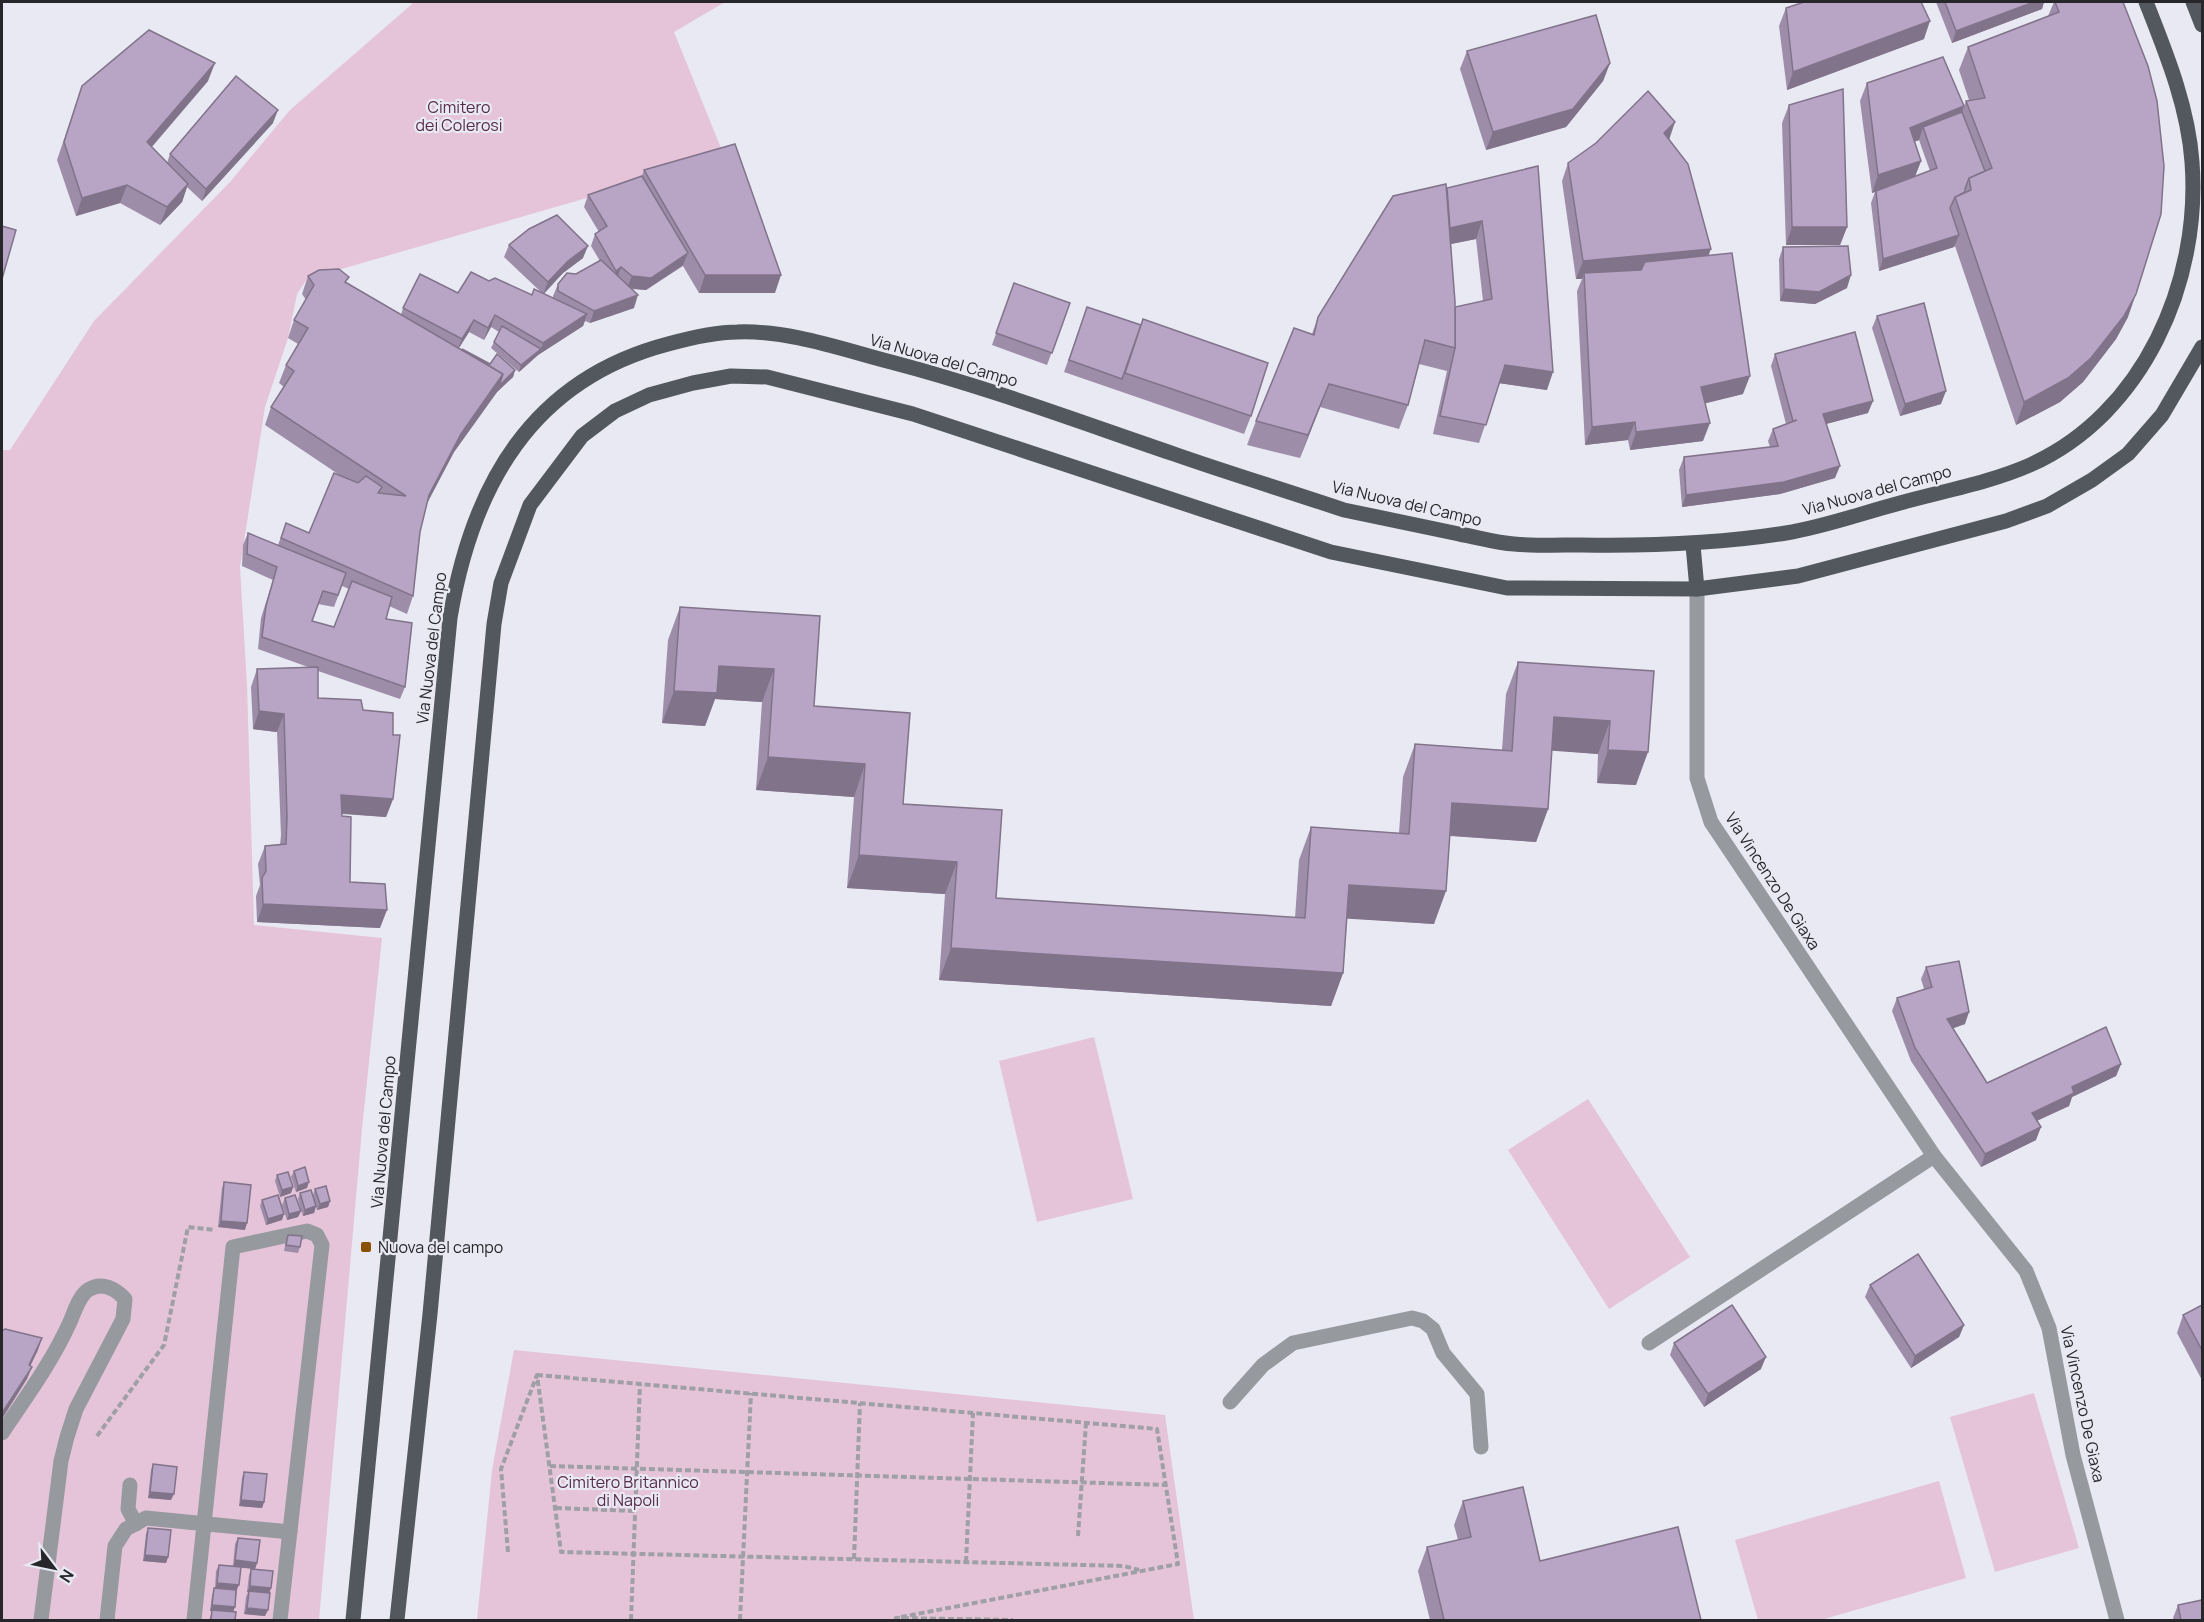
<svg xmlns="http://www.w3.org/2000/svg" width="2204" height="1622" viewBox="0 0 2204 1622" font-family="Manrope,sans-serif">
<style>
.green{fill:#e5c4d9}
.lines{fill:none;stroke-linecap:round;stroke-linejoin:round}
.path{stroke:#9f9fa7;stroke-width:4;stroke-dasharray:6 3;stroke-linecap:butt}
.service{stroke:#96999d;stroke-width:15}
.minor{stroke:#96999d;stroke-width:15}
.primary{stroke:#53585e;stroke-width:15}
.wall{fill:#9e8da9;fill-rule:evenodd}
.shaded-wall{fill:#81738a}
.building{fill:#b8a4c5;stroke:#81738a;stroke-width:1.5}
.poi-dot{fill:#895103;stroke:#e8e9f3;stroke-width:2}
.labels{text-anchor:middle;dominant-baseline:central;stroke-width:4.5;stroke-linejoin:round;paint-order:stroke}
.park-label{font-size:16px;fill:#582a4a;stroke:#e8e9f3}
.street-label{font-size:16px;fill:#27272b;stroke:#e8e9f3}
.poi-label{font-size:16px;fill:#27272b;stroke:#e8e9f3;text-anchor:start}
</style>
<rect width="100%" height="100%" fill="#e8e9f3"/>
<g class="green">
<polygon points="411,2 725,2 674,32 725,158 307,279 297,294 288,338 265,407 240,567 247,685 254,925 382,938 362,1129 319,1620 2,1620 2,450 10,450 94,321 230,182 290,110 412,4"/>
<polygon points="1094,1037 1133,1199 1037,1222 999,1061"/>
<polygon points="1588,1099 1690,1257 1609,1309 1508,1150"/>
<polygon points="514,1350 1165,1415 1194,1620 477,1620 492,1470"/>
<polygon points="2034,1393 2079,1548 1995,1572 1950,1417"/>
<polygon points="1939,1481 1966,1578 1821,1620 1758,1620 1735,1540"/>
</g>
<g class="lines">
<g class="path">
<polyline points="537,1375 1157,1429 1178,1564 896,1618 1013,1620"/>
<polyline points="97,1436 164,1345 188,1227 215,1230"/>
<polyline points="550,1466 1166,1485"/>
<polyline points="556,1508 635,1511"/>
<polyline points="1078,1536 1086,1423"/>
<polyline points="508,1552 501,1469 537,1375 561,1552 1124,1566 1139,1570"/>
<polyline points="854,1559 860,1403"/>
<polyline points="966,1562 973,1413"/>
<polyline points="631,1620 640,1384"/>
<polyline points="740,1620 751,1393"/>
</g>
<g class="service">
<polyline points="1230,1402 1263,1365 1293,1343 1412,1318 1423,1321 1433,1329 1443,1353 1477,1394 1481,1447"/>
<path d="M2 1433C26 1397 52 1362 70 1322 74 1313 79 1296 88 1290 102 1281 116 1289 125 1299L123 1319 76 1409 67 1437 61 1461 41 1620"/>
<polyline points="130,1485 128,1509 136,1524"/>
<polyline points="107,1620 115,1546 126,1529 146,1518 290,1532"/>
<polyline points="194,1620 233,1247 307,1231 317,1235 322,1245 280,1620"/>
</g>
<g class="minor">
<polyline points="1697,589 1697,778 1711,822 1934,1156 2026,1271 2049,1328 2073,1455 2117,1620"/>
<polyline points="1649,1343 1934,1156"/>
</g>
<g class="primary">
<polyline points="2193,2 2202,25"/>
<polyline points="1693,545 1697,589"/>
<path d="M353 1620 450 618C472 486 531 380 668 344 690 338 715 332 737 332 789 330 841 349 891 362 987 387 1080 422 1174 454 1231 474 1288 491 1344 510 1383 518 1421 526 1459 534 1477 537 1496 543 1514 544 1537 546 1560 545 1582 545 1651 546 1718 544 1786 533 1824 527 1862 513 1900 503 1943 491 1989 483 2030 465 2144 414 2201 281 2192 162 2188 106 2166 53 2146 2"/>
<polyline points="397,1620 430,1314 494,624 501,583 530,505 582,436 615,411 649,395 693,383 731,376 767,377 913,414 1331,552 1507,588 1697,589 1798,576 2006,521 2047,506 2092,480 2128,454 2162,415 2202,347"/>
</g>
</g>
<g class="wall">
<polygon points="1936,2 2044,2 2042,9 1952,43"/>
<path d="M2054 2H2123L2128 317 2116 339 2083 382 2060 402 2016 425 1955 246 1954 247 1879 271 1871 203 1875 192 1872 193 1860 101 1867 83 1964 106 1966 101 1969 100 1959 70 1968 47 2048 16ZM1919 140 1930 171 1915 176 1921 161 1914 142Z"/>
<polygon points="1786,8 1924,39 1787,90 1779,26"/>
<polygon points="1467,51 1610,63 1603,81 1566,127 1486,150 1460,69"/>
<polygon points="208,81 152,147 167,163 170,154 273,123 202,201 187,187 182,202 160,225 120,203 76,216 57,160 82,86"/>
<polygon points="1789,105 1847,227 1840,245 1786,245 1782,123"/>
<polygon points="1669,139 1708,256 1743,394 1705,403 1703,441 1630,450 1628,440 1585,445 1577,291 1582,279 1576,279 1562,181 1568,163"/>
<path d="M1538 166 1547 390 1499 383 1479 443 1433 434 1447 371 1419 364 1408 405 1399 429 1320 407 1300 458 1247 445 1256 421 1312 334 1318 317 1447 188ZM1476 239 1483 301 1455 307 1451 244Z"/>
<path d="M644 170 775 293H699L683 266 646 290 631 289 634 308 590 323 585 321 583 326 538 355 519 372 491 348 499 332 491 327 484 340 469 332 459 348 490 364 515 370 513 377 497 392 454 452 426 505 420 532 413 596 407 614 389 606 386 619 405 687 400 699 318 671V698L363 710 393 799 386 817 342 814 350 882 380 928 257 922 256 896 260 885 258 864 265 846 280 845 281 835 277 732 253 729 251 687 257 669 308 667 258 649 261 618 273 580 242 566 243 545 248 533 278 545 286 523 309 533 344 478 265 425 271 407 284 387 279 383 286 365 298 344 288 338 294 320 306 300 302 294 308 276 347 283 401 315 403 308 458 293 489 281 532 295 542 293 504 257 509 245 583 258 563 273 544 294 553 298V296L558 284 600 261 591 246 595 234 599 232 584 207 588 195 642 176ZM342 586 349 589 334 627 312 621 318 604 334 607Z"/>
<polygon points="1783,247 1847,288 1815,304 1780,301 1779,259"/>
<polygon points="1014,283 1070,303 1047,365 992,345"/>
<polygon points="1087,307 1251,416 1244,434 1064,372"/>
<polygon points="1877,316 1941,404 1900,416 1872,328"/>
<polygon points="1775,354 1868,413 1826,424 1835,478 1780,494 1682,507 1679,470 1684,457 1770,447 1768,441 1773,429 1786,424 1771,366"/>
<polygon points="680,607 820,616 814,706 903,804 996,898 1295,918 1299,860 1311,827 1399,833 1403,777 1415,744 1502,750 1506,694 1518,662 1654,671 1636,785 1597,783 1598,754 1552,750 1548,809 1536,842 1450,836 1434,924 1347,918 1343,973 1331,1006 939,980 945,894 847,888 854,797 756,790 762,702 715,699 705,726 662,723 668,640"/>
<polygon points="1926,967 1965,1024 1953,1028 1987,1083 2121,1064 2116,1076 2072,1097 2069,1106 2037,1121 2036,1140 1981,1167 1911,1061 1892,1011 1897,998 1924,989 1921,979"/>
<polygon points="294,1171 307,1188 296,1192 291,1177"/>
<polygon points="277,1175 293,1187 291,1193 280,1197 275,1181"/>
<polygon points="224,1182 245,1230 218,1227 222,1188"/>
<polygon points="315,1189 330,1201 328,1207 317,1210 313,1197 316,1206 314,1213 303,1216 298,1199 300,1193 313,1195"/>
<polygon points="285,1198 301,1211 298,1217 287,1220 282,1205"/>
<polygon points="262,1200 282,1220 266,1225 260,1206"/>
<polygon points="288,1235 300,1247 298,1253 284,1251 286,1241"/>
<polygon points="1870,1285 1964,1325 1959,1337 1911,1368 1865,1297"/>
<polygon points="2202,1305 2202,1380 2177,1333 2183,1315"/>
<polygon points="1674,1343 1761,1369 1704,1407 1670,1355"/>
<polygon points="153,1464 171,1500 148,1498 151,1470"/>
<polygon points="244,1472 264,1502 262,1508 239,1506 242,1478"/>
<polygon points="1463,1501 1540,1561 1701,1620 1430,1620 1418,1571 1427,1547 1458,1540 1454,1525"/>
<polygon points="148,1528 168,1557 166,1563 143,1561 146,1534"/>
<polygon points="238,1538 257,1563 255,1569 240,1567 235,1607 233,1612 235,1620 209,1620 212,1611 210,1611 212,1595 215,1588 216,1571 219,1565 233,1566 235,1544"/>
<polygon points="251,1569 271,1588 269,1593 265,1616 244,1614 246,1597 248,1592 247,1592 249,1575"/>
<polygon points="2178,1605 2202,1620 2174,1620 2173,1618"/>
</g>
<g class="shaded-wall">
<polygon points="2034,2 2044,2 2042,9 1952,43 1956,31"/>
<polygon points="1930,21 1924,39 1787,90 1793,72"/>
<polygon points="215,63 208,81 140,160 147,142"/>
<polygon points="1610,63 1603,81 1566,127 1486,150 1493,132"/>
<polygon points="1964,106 1958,124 1923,127 1919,140 1903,146 1910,128"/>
<polygon points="278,110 273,123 202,201 206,189"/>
<polygon points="1675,122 1669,140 1664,133"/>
<polygon points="1921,161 1914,179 1872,193 1878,175"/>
<polygon points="188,184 182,202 160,225 167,207"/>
<polygon points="127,185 120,203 76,216 82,198"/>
<polygon points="1482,221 1476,239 1441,246 1447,228"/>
<polygon points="1792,227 1847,227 1840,245 1786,245"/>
<polygon points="1959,235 1954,247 1879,271 1883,259"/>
<polygon points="588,246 583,258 563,273 543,294 548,282 568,261"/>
<polygon points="1711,249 1704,267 1584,273 1582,279 1576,279 1583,261"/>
<polygon points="688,253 683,265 646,290 627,288 632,276"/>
<polygon points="621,267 617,279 612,283 616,271"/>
<polygon points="705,275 781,275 775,293 699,293"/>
<polygon points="1851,275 1847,288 1815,304 1780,301 1784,289"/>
<polygon points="2136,294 2128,317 2116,339 2083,382 2060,402 2016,425 2024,402"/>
<polygon points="638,295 634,308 590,323 594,311"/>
<polygon points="587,314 583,326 538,355 519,372 521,365 541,349 543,343"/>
<polygon points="495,315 491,327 484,340 488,328"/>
<polygon points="474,320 469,332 457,351 462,339"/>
<polygon points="1505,365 1553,372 1547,390 1498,383"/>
<polygon points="515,370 513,377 497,392 454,452 422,513 429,495 461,434 503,374"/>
<polygon points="1750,376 1743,394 1695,406 1701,387"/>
<polygon points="1329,384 1320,407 1300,458 1308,435"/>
<polygon points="1946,391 1941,404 1900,416 1905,404"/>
<polygon points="1873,401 1868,413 1818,426 1823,414"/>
<polygon points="1635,422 1628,440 1585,445 1592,427"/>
<polygon points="1710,423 1703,441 1630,450 1636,432"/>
<polygon points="1840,466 1835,478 1780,494 1682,507 1686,495"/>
<polygon points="719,666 774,669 762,702 715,699 705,726 662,723 674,691"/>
<polygon points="259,711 284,714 277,732 253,729"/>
<polygon points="1554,717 1610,721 1598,754 1542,750"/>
<polygon points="1608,750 1648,752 1636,785 1597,783"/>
<polygon points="768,757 865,764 854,797 756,790"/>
<polygon points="341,795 393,799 386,817 335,813"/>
<polygon points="1452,803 1548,809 1536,842 1441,835"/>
<polygon points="859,855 957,862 945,894 847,888"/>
<polygon points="1349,885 1446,891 1434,924 1337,918"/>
<polygon points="263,904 387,910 380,928 257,922"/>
<polygon points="951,948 1343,973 1331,1006 939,980"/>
<polygon points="1969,1012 1965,1024 1943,1032 1947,1019"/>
<polygon points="2121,1064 2116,1076 2072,1097 2069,1106 2027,1125 2032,1113 2072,1087"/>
<polygon points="2041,1127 2036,1140 1981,1167 1985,1154"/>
<polygon points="309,1182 307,1188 296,1192 298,1186"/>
<polygon points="293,1187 291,1193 280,1197 282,1190"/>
<polygon points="330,1201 328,1207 317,1210 320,1204"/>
<polygon points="316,1206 314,1213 303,1216 305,1210"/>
<polygon points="301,1211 298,1217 287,1220 289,1214"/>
<polygon points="284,1214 282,1220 266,1225 268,1219"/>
<polygon points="221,1221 247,1223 245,1230 218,1227"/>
<polygon points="1964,1325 1959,1337 1911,1368 1915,1356"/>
<polygon points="42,1338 38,1350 25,1377 29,1365"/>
<polygon points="1766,1357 1761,1369 1704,1407 1708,1394"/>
<polygon points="32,1367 27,1379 2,1419 2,1413"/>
<polygon points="150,1492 174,1494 171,1500 148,1498"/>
<polygon points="241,1500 264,1502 262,1508 239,1506"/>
<polygon points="145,1555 168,1557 166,1563 143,1561"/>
<polygon points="235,1560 257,1563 255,1569 233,1567"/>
<polygon points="217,1583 239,1585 236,1591 215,1589"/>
<polygon points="250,1586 271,1588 269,1594 247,1592"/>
<polygon points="212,1605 235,1607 232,1614 210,1611"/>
<polygon points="247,1608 268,1610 265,1616 244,1614"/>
</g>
<g class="building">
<polygon points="1804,2 1921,2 1930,21 1793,72 1786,8"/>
<polygon points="1945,2 2034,2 1956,31"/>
<polygon points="2055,2 2123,2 2148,66 2157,101 2164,166 2161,214 2136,294 2124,316 2091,358 2068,378 2024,402 1955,197 1971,190 1969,178 1992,168 1966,101 1985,98 1968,47 2059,12"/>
<polygon points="1596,15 1610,63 1573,109 1493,132 1467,51"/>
<polygon points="149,30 215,63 147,142 188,184 167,207 127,185 82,198 64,142 82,86"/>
<polygon points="1943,57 1964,106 1910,128 1921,161 1878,175 1867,83"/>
<polygon points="236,76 278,110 206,189 170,154"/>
<polygon points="1843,89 1847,227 1792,227 1789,105"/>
<polygon points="1648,91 1675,122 1664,133 1688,164 1711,249 1583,261 1568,163 1596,143"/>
<polygon points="1962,112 1985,171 1969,178 1965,189 1965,192 1955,197 1950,208 1959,235 1883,259 1876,191 1937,168 1923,127"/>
<polygon points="735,144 781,275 705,275 644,170"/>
<polygon points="1538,166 1553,372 1505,365 1486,425 1440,416 1455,348 1455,307 1492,299 1482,221 1450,228 1447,188"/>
<polygon points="642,176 688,253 651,278 632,276 621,267 616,271 595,234 607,226 588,195"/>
<polygon points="1446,184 1455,302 1455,348 1425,340 1408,405 1329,384 1308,435 1256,421 1294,328 1314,335 1318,317 1393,196"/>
<polygon points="557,215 588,246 568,261 548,282 509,245 529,229"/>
<polygon points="2,226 16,230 2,279"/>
<polygon points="1848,246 1851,275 1819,292 1784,289 1783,247"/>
<polygon points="1732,253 1750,376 1701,387 1710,423 1636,432 1635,422 1592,427 1584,273 1641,270 1645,262"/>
<polygon points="601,260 638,295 594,311 558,291 558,284 567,273 576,274"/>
<polygon points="339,269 349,277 345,282 503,374 461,434 429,495 420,532 413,596 281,538 286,523 309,533 334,473 358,483 366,476 382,487 378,493 406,496 271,407 294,371 286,365 308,328 294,320 314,285 308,276 319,270"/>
<polygon points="471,272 489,281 495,278 532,295 534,289 587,314 543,343 495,315 488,328 474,320 462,339 403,308 420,274 458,293"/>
<polygon points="1014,283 1070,303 1052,353 996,333"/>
<polygon points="1924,303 1946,391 1905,404 1877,316"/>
<polygon points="1087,307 1141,325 1122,379 1069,360"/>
<polygon points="1143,319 1268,363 1251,416 1125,373"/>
<polygon points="502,326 541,349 521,365 494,342"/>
<polygon points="1855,332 1873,401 1823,414 1840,466 1784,482 1686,495 1684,457 1778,446 1773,429 1797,420 1793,421 1775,354"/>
<polygon points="462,349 490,364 497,354 515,370 499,386 503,374"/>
<polygon points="248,533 346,573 338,595 323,591 312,621 334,627 352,581 392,597 386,619 412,623 405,687 262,637 266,606 277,567 247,554"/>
<polygon points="680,607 820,616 814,706 910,713 903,804 1002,810 996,898 1305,918 1311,827 1409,834 1415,744 1512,751 1518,662 1654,671 1648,752 1608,750 1610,721 1554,717 1548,809 1452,803 1446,891 1349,885 1343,973 951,948 957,862 859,855 865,764 768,757 774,669 719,666 717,693 674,691"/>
<polygon points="318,667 318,698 361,700 363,710 393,713 393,735 400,735 393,799 341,795 342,816 351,817 350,882 385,884 387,910 263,904 262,878 266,871 265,846 286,844 287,817 284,714 259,711 257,669"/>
<polygon points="1959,961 1969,1012 1947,1019 1987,1083 2106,1027 2121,1064 2072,1087 2074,1093 2032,1113 2041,1127 1985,1154 1915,1048 1897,998 1932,987 1926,967"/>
<polygon points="305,1167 309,1182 298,1186 294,1171"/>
<polygon points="288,1172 293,1187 282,1190 277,1175"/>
<polygon points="224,1182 251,1185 247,1223 221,1221"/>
<polygon points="326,1186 330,1201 320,1204 315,1189"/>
<polygon points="311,1190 316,1206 305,1210 300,1193"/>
<polygon points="278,1195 284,1214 268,1219 262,1200"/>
<polygon points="295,1195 301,1211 289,1214 285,1198"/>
<polygon points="288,1235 302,1236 300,1247 286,1245"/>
<polygon points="1918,1254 1964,1325 1915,1356 1870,1285"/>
<polygon points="1732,1305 1766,1357 1708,1394 1674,1343"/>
<polygon points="2202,1305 2202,1350 2183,1315"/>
<polygon points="5,1329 42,1338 29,1365 32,1367 2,1413 2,1331"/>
<polygon points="153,1464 177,1467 174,1494 150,1492"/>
<polygon points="244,1472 267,1474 264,1502 241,1500"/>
<polygon points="1523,1487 1540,1561 1678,1527 1701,1620 1444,1620 1427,1547 1471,1537 1463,1501"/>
<polygon points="148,1528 171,1530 168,1557 145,1555"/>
<polygon points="238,1538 260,1540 257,1563 235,1560"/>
<polygon points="219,1565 241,1567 239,1585 217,1583"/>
<polygon points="251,1569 273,1571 271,1588 250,1586"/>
<polygon points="214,1588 236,1590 235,1607 212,1605"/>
<polygon points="249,1591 270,1593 268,1610 247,1608"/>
<polygon points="2202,1600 2202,1620 2181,1620 2178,1605"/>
<polygon points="212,1610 236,1612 235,1620 211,1620"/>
</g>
<rect class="poi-dot" x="360" y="1241" width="12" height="12" rx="3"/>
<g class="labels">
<g class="park-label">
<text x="459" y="107">Cimitero<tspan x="459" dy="18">dei Colerosi</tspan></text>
<text x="628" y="1482">Cimitero Britannico<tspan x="628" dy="18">di Napoli</tspan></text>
</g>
<g class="street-label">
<text transform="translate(944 360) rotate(16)">Via Nuova del Campo</text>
<text transform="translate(1877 490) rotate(-15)">Via Nuova del Campo</text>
<text transform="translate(1407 503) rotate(13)">Via Nuova del Campo</text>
<text transform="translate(431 648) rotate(-83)">Via Nuova del Campo</text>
<text transform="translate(1773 881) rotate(57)">Via Vincenzo De Giaxa</text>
<text transform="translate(383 1132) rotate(-85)">Via Nuova del Campo</text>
<text transform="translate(2083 1404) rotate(78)">Via Vincenzo De Giaxa</text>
</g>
<g class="poi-label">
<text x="378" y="1247">Nuova del campo</text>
</g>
</g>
<rect width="2204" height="1622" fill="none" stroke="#27272b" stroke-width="6"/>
<g transform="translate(54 1568) rotate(122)" stroke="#e8e9f3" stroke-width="4.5" paint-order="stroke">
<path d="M0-4.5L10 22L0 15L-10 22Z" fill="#27272b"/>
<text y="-9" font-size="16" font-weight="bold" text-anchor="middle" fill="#27272b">N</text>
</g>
</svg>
